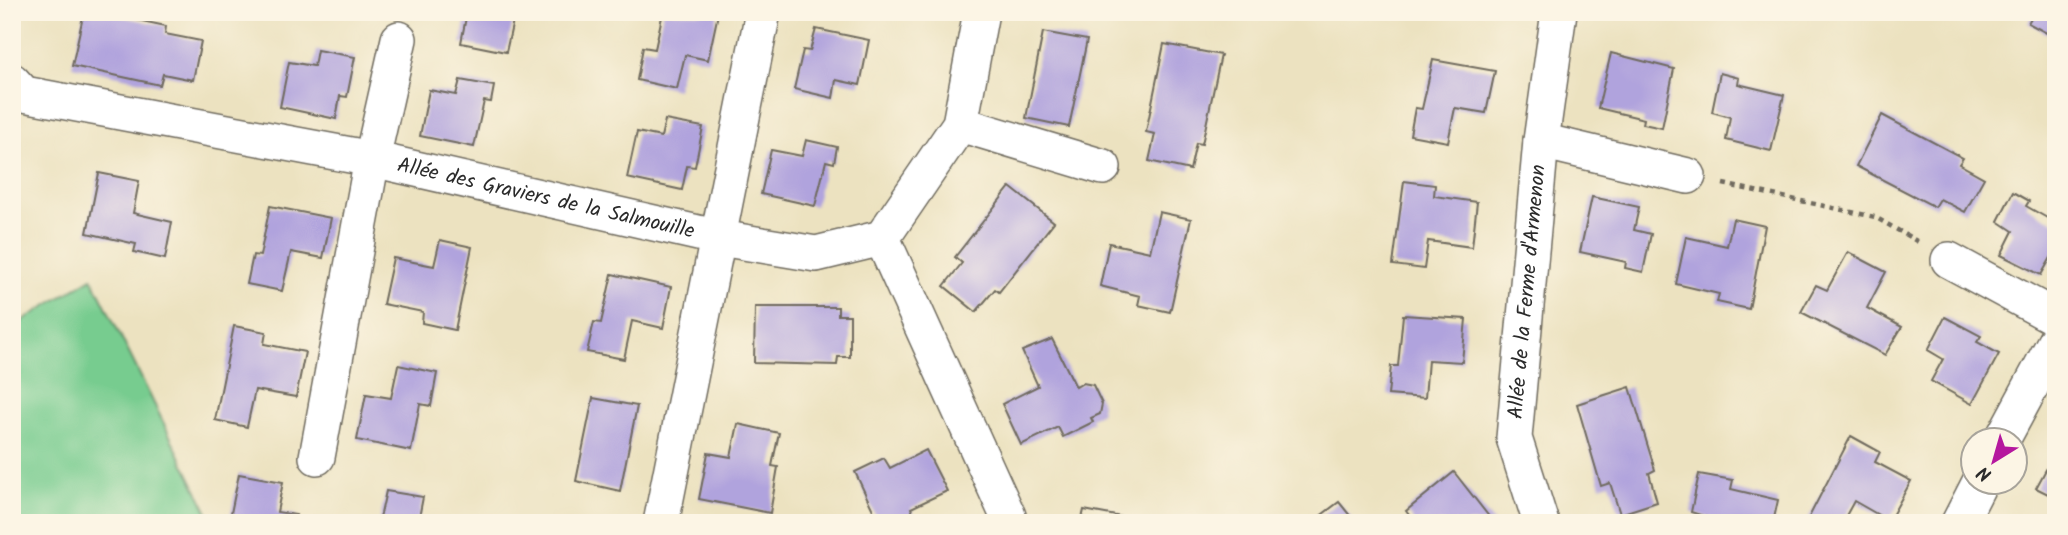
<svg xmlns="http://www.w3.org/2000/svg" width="2068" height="535" viewBox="0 0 2068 535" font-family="Kalam,sans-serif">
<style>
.green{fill:#77cc8f;stroke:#517c5d;stroke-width:2}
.building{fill:#b0a3dd}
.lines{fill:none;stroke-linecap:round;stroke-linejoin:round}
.minor-casing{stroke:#6f6b5f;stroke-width:38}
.path{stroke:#6f6b5f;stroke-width:4.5;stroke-dasharray:5 5;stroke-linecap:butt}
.minor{stroke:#fff;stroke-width:35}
.labels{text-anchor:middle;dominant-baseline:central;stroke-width:6;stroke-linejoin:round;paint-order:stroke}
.street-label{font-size:21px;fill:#2b2b2b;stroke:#fcf5e5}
</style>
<rect width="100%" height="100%" fill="#fcf5e5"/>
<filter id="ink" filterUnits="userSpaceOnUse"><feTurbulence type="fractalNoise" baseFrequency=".0143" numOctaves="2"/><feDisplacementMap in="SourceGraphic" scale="14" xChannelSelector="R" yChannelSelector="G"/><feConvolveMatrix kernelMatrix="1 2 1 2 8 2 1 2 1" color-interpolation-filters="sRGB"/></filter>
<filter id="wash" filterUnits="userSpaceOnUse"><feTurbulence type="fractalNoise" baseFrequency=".00686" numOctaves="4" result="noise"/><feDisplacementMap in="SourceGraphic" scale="28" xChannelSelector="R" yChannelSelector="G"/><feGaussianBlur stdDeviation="1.57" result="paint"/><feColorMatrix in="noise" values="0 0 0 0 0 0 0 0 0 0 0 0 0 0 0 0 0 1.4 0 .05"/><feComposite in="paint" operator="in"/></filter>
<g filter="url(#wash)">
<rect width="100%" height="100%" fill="#ece2c0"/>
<polygon class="green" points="92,278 213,523 12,523 12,327"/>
<g id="blocks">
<g class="building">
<polygon points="84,12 99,12 166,26 165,34 201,41 193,80 163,74 160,85 72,66"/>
<polygon points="467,12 515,12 506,52 461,43"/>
<polygon points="663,12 718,14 708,60 685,55 677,89 637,80 643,47 655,49"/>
<polygon points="2026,12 2056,12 2056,38 2028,23 2032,16"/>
<polygon points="816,29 869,40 860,85 836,80 833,98 794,89 803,50 810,51"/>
<polygon points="1043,32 1087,40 1069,127 1026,118"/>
<polygon points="1164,44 1221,55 1202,144 1196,143 1190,170 1149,161 1155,134 1146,132"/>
<polygon points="317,50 355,57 347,97 340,96 336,119 280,107 289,62 314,66"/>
<polygon points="1611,53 1674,69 1662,128 1643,124 1644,119 1598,108"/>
<polygon points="1433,60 1495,71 1486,113 1455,108 1448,142 1410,135 1415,108 1422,109"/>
<polygon points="1720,73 1739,78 1738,84 1784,95 1771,151 1726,140 1730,117 1712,112"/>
<polygon points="460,80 494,86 491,102 484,101 474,147 420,136 429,90 456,95"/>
<polygon points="1882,115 1963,158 1959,164 1984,178 1965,212 1940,199 1935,207 1856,166"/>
<polygon points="665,120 703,127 695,167 687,166 682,190 627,178 637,132 661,137"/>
<polygon points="806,140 837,147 834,163 826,161 815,206 761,194 771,150 802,156"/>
<polygon points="99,173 139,181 133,213 172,222 165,259 134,252 136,244 87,233"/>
<polygon points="1404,181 1435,185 1434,196 1477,202 1472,247 1428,241 1424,269 1393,265"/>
<polygon points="1010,187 1054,222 999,292 995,289 976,312 944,286 962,263 955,257"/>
<polygon points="2013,192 2029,201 2026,206 2056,223 2056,249 2041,275 2001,255 2013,231 1998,221"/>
<polygon points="1592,197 1639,207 1634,230 1651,234 1643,272 1625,268 1626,262 1580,252"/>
<polygon points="270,206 331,218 323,258 291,252 282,291 247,284 253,255 260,256"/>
<polygon points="1159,212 1191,219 1170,312 1138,305 1140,296 1100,286 1109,243 1150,252"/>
<polygon points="1733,219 1765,226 1749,309 1717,302 1719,294 1676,284 1686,237 1727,246"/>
<polygon points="440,240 472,247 455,330 422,323 423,312 383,304 393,258 434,266"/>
<polygon points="1848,252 1886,272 1867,308 1902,327 1885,355 1801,312 1816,285 1827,290"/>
<polygon points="612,274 671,287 663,328 632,321 624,359 587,352 594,322 601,323"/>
<polygon points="755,307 838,307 838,315 850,315 850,357 838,357 837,365 754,363"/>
<polygon points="1403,315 1466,319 1462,362 1428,360 1425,398 1388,395 1391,366 1398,366"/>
<polygon points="1945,317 1981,336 1977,342 1999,354 1972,404 1931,381 1943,359 1928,350"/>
<polygon points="234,326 266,332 264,344 305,352 296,397 255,390 247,427 215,420"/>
<polygon points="1052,339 1076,387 1083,383 1093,385 1102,404 1100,414 1091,418 1093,422 1063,437 1058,427 1021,445 1002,404 1038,386 1022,351"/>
<polygon points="398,365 437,373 431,406 420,404 411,451 357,440 366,394 391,398"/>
<polygon points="1630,387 1655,470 1649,473 1657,502 1620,514 1610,483 1601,486 1577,404"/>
<polygon points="593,398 637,406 620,491 576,481"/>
<polygon points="738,424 779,433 772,466 778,467 770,513 699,499 708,453 731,457"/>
<polygon points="1851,436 1880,452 1875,462 1911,481 1889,521 1854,501 1842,523 1811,523 1807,521"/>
<polygon points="926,450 947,491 911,508 917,523 879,523 855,472 884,458 890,468"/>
<polygon points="2056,451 2056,498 2036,488"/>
<polygon points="1454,472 1494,523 1415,523 1406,511"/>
<polygon points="239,474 283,482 277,512 296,515 294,523 229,523"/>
<polygon points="1699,474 1733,480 1731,489 1778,500 1773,523 1725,523 1691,512"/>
<polygon points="386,491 423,497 418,523 379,523"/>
<polygon points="1339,502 1356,523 1311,523"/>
<polygon points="1084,510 1127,518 1126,523 1081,523"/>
</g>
</g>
</g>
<g filter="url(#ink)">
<use href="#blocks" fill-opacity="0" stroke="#6f6b5f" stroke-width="2"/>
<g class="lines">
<defs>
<g id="minor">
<path id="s1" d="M12 81 24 94 372 159 720 238 816 254 882 238 960 124 981 12"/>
<polyline points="960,124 1103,167"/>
<polyline points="1541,141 1688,176"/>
<polyline points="882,238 1008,516"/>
<polyline points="1949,260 2056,318"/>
<polyline points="2002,440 2056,340"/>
<polyline points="317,457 372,159 399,39"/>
<polyline points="661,523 763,12"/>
<path id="s2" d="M1541 523 1514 438 1541 141 1559 12"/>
<polyline points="1959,523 1980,482"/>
</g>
</defs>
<use href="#minor" class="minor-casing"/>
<polyline class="path" points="1723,184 1875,217 1920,243"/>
<use href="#minor" class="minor"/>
</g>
</g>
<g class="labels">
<g class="street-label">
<text stroke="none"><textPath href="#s1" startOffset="550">Allée des Graviers de la Salmouille</textPath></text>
<text stroke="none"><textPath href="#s2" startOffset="236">Allée de la Ferme d'Armenon</textPath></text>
</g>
</g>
<rect width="2068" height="535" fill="none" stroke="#fcf5e5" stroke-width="42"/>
<g transform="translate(1994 461) rotate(217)"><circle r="33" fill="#fcf5e5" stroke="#a8a49b" stroke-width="2"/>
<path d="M0-5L12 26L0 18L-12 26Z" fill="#b5179e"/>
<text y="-10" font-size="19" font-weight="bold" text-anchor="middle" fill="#2b2b2b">N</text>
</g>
</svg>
